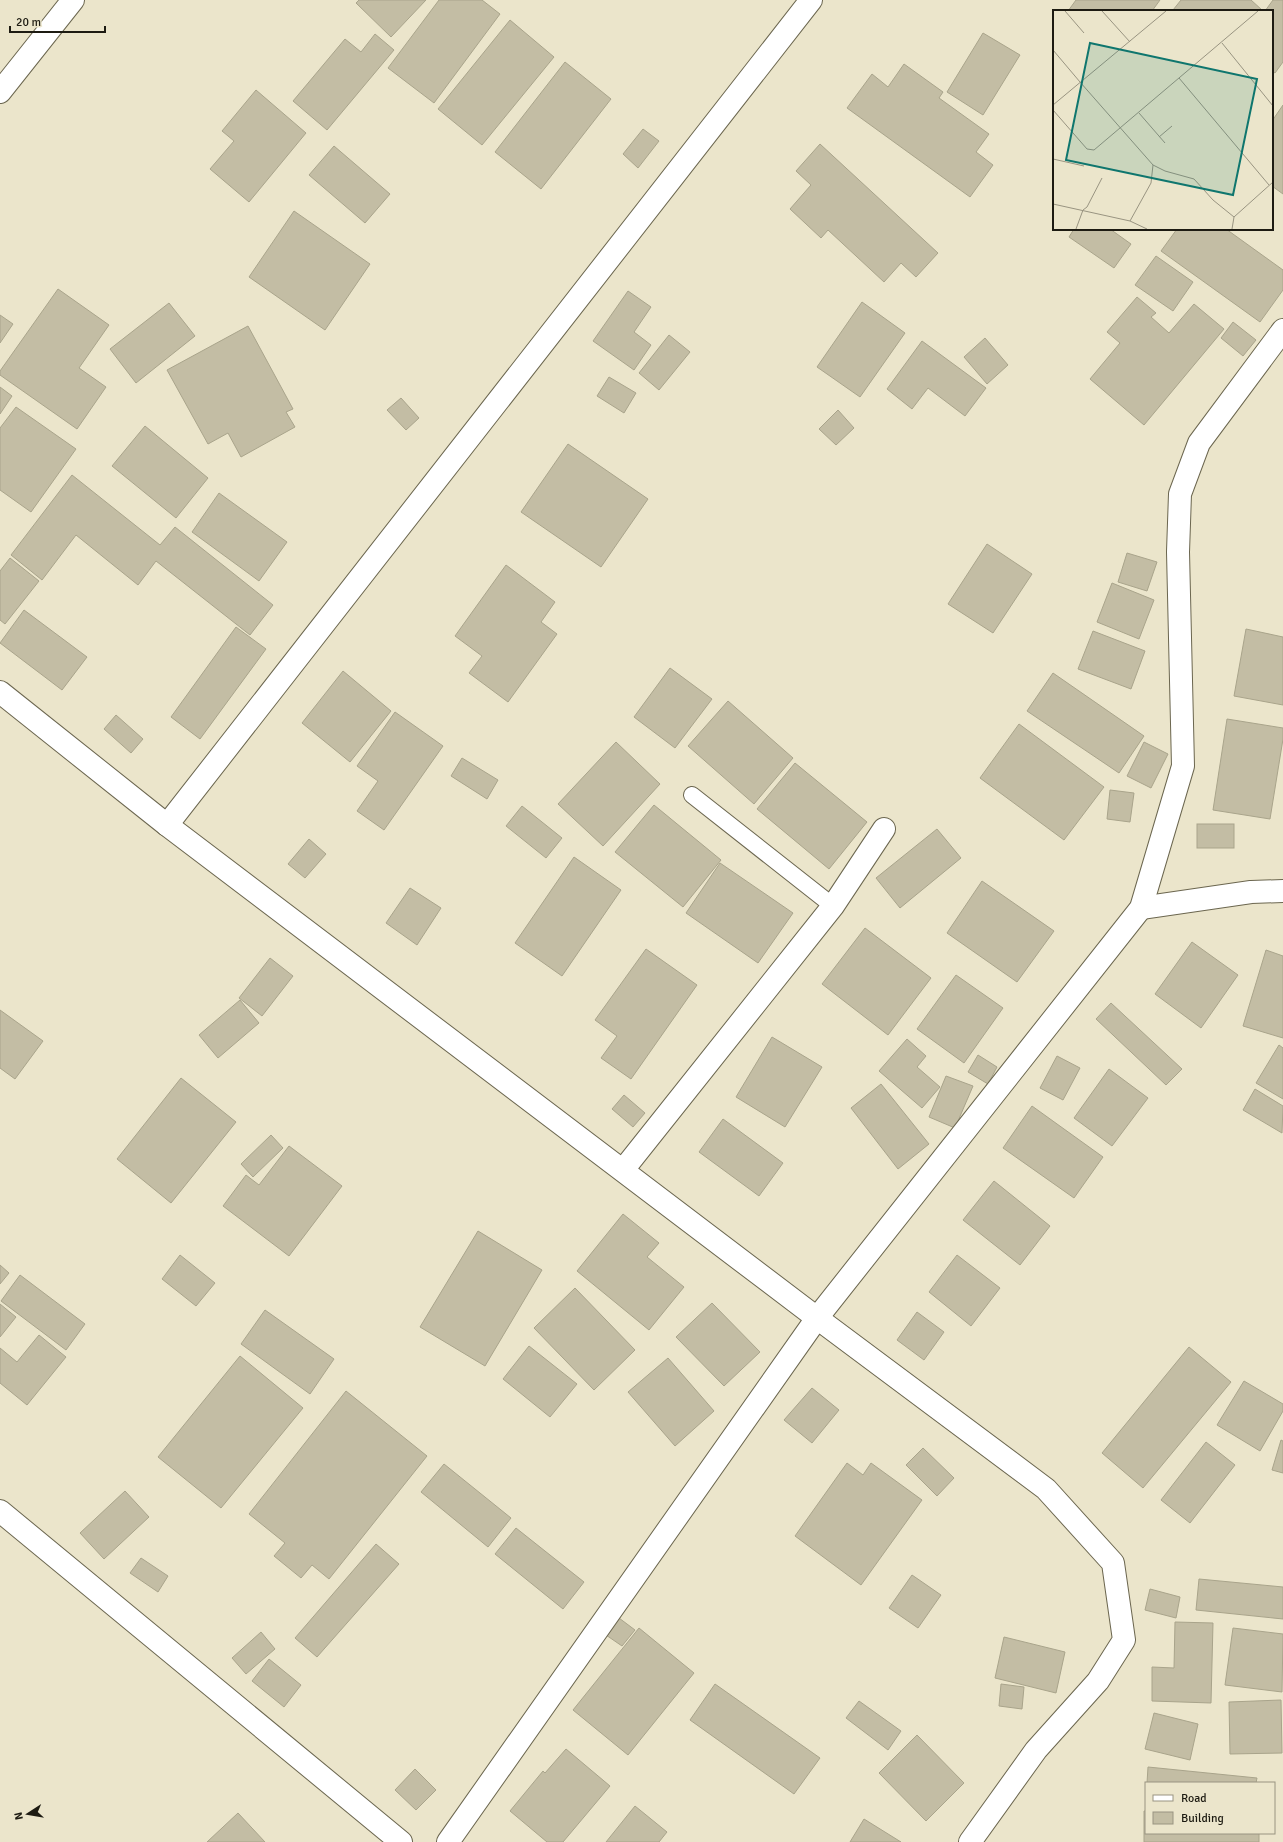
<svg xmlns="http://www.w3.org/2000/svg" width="1283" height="1842" viewBox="0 0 1283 1842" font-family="Signika,sans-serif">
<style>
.building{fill:#c3bda4;stroke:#a9a48b}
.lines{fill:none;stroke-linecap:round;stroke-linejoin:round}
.lane-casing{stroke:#6b664f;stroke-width:18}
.street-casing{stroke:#6b664f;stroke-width:24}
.lane{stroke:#fff;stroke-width:16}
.street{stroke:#fff;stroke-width:22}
.inset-road{fill:none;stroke:#999481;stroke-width:1}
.view{fill:#0f766e;fill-opacity:0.15;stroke:#0f766e;stroke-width:2}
.inset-edge{fill:none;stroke:#1d1b12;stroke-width:2}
</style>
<rect width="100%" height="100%" fill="#ebe5cb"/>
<g class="building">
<polygon points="359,0 426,0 391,37 356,3"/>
<polygon points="439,0 482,0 500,14 434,103 388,68"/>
<polygon points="1076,0 1160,0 1152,11 1068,11"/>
<polygon points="1181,0 1251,0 1262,10 1174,11 1173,10"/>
<polygon points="1273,0 1283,0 1283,62 1275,73 1272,71 1272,11 1265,11"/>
<polygon points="510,20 554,57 482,145 438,109"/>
<polygon points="983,33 1020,55 983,115 947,92"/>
<polygon points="375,34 394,50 327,130 293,101 345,39 361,52"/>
<polygon points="565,62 611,99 541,189 495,152"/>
<polygon points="904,64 943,92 939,98 989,134 976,152 993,165 970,197 847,108 872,74 888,87"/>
<polygon points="256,90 306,133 249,202 210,169 234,141 222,131"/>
<polygon points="1283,105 1283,194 1272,186 1272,121"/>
<polygon points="643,129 659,141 638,168 623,154"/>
<polygon points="820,144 938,253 916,277 901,263 884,282 828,230 821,238 790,209 811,185 796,171"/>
<polygon points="334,146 390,194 365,223 309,175"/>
<polygon points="294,211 370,264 325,330 249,277"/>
<polygon points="1074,229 1110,229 1131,244 1114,268 1069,237"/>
<polygon points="1177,229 1226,229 1283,270 1283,290 1260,322 1161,251"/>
<polygon points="1156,256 1193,282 1173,311 1135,285"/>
<polygon points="58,289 109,325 79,368 106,387 77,429 0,375 0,371"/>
<polygon points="628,291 651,307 634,332 651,345 634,370 593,341"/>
<polygon points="1137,297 1156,313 1151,317 1169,333 1194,304 1224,329 1144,425 1090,379 1120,343 1107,332"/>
<polygon points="862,302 905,333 860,397 817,367"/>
<polygon points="169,303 195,336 136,383 110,349"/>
<polygon points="0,315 13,324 0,343"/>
<polygon points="1233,322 1256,340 1243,356 1221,338"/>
<polygon points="248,326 293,409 286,412 295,427 241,457 228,433 208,444 167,370"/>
<polygon points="669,335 690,352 659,390 639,373"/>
<polygon points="985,338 1008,365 987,384 964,357"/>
<polygon points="922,341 986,388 965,416 928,388 912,409 887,389"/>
<polygon points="609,377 636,393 624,413 597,396"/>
<polygon points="0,387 12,396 0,414"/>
<polygon points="401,398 419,418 406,430 387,410"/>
<polygon points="16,407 76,449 31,512 0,490 0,428"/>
<polygon points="838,410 854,428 836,445 819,429"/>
<polygon points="145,426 208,478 176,518 112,466"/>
<polygon points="568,444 648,499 601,567 521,512"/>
<polygon points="72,475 160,545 175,527 273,605 250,635 156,561 138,585 76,535 42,580 11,555"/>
<polygon points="219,493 287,542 259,581 192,532"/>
<polygon points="987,544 1032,574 993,633 948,604"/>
<polygon points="1127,553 1157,562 1147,591 1118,582"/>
<polygon points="10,558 39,581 5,624 0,620 0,571"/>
<polygon points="506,565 555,602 541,622 557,634 508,702 469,673 482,656 455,636"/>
<polygon points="1112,583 1154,600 1139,639 1097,622"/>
<polygon points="24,610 87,657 62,690 0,643"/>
<polygon points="236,627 266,649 200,739 171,717"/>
<polygon points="1246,629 1283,637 1283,705 1234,696"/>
<polygon points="1093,631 1145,651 1131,689 1078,669"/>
<polygon points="670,668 712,699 675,748 634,717"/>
<polygon points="343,671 391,711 350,762 302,723"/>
<polygon points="1053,673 1144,736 1119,773 1027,711"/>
<polygon points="728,701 793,758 754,804 688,746"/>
<polygon points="395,712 443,746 384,830 357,811 378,781 357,766"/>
<polygon points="116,715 143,739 131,753 104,729"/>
<polygon points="1227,719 1283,728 1283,739 1270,819 1213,810"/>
<polygon points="1019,724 1104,787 1064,840 980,778"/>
<polygon points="616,742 660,784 603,846 558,804"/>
<polygon points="1144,742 1168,754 1151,788 1127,776"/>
<polygon points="462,758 498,780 487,799 451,776"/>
<polygon points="795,763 867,822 829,869 757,809"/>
<polygon points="1110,790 1134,793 1130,822 1107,819"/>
<polygon points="654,805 721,860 683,907 615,852"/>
<polygon points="522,806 562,838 546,858 506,826"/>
<rect x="1197" y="824" width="37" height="24"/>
<polygon points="937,829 961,858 900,908 876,878"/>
<polygon points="309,839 326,854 305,878 288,864"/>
<polygon points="574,857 621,890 562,976 515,943"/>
<polygon points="720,863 793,913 758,963 686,913"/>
<polygon points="982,881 1054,931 1017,982 947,933"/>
<polygon points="410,888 441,908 417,945 386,923"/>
<polygon points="865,928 931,978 888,1035 822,984"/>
<polygon points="1192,942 1238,975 1201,1028 1155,994"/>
<polygon points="646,949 697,985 631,1079 601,1058 617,1036 595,1020"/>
<polygon points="1266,950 1283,956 1283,1038 1243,1026"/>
<polygon points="270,958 293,976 262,1016 239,998"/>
<polygon points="956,975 1003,1008 964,1063 917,1029"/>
<polygon points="240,1000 259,1023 218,1058 199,1035"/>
<polygon points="1111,1003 1182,1069 1166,1085 1096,1019"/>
<polygon points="0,1010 43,1041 15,1079 0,1068"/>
<polygon points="772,1037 822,1067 785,1127 736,1097"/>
<polygon points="907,1039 926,1056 917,1067 940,1087 922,1108 879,1071"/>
<polygon points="1279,1045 1283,1048 1283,1099 1256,1083"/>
<polygon points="978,1055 997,1067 988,1084 968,1072"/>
<polygon points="1057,1056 1080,1068 1063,1100 1040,1088"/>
<polygon points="1109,1069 1148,1098 1112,1146 1074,1118"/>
<polygon points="946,1076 973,1086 955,1128 929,1117"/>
<polygon points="181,1078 236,1122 171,1203 117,1159"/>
<polygon points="881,1084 929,1144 898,1169 851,1108"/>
<polygon points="1255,1089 1283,1106 1282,1133 1243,1110"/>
<polygon points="624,1095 645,1113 633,1127 612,1109"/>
<polygon points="1032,1106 1103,1157 1074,1198 1003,1148"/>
<polygon points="723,1119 783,1163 759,1196 699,1152"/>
<polygon points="271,1135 283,1148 253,1177 241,1164"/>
<polygon points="289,1146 342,1186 289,1256 223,1206 246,1175 259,1185"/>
<polygon points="994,1181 1050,1226 1020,1265 963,1220"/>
<polygon points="623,1214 659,1243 647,1257 684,1287 649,1330 577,1271"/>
<polygon points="478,1231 542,1270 485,1366 420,1327"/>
<polygon points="180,1255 215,1283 196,1306 162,1279"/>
<polygon points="957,1255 1000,1288 971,1326 929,1292"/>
<polygon points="0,1265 9,1273 0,1284"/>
<polygon points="20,1275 85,1324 66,1350 1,1301"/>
<polygon points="575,1288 635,1350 594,1390 534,1328"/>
<polygon points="712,1303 760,1352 724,1386 676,1337"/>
<polygon points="0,1304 16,1317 0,1337"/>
<polygon points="265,1310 334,1359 310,1394 241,1344"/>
<polygon points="917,1312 944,1332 924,1360 897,1340"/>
<polygon points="39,1335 66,1357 27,1405 0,1383 0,1348 17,1362"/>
<polygon points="529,1346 577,1384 550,1417 503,1379"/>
<polygon points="1189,1347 1231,1382 1143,1488 1102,1453"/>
<polygon points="240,1356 303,1408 221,1508 158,1457"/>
<polygon points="668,1358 714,1411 675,1446 628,1392"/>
<polygon points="1244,1381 1283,1404 1283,1411 1260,1451 1217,1425"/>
<polygon points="812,1388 839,1410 812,1443 784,1420"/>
<polygon points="346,1391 427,1456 329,1579 312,1565 301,1578 274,1556 285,1543 249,1514"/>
<polygon points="1281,1440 1283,1441 1283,1473 1272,1470"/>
<polygon points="1206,1442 1235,1465 1190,1523 1161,1500"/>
<polygon points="923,1448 954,1478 937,1496 906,1465"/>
<polygon points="847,1463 863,1475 871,1463 922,1500 861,1585 795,1536"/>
<polygon points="444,1464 511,1518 488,1547 421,1492"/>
<polygon points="125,1491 149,1517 104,1559 80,1533"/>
<polygon points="516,1528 584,1582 563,1609 495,1554"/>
<polygon points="376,1544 399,1564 317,1657 295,1638"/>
<polygon points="141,1558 168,1576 158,1592 130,1573"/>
<polygon points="912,1575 941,1595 918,1628 889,1608"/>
<polygon points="1199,1579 1283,1587 1283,1619 1196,1610"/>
<polygon points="1150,1589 1180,1597 1176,1618 1145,1610"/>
<polygon points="619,1618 635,1630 622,1646 606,1635"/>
<polygon points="1175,1622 1213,1623 1211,1703 1152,1701 1152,1667 1174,1668"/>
<polygon points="639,1628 694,1673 628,1755 573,1710"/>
<polygon points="1233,1628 1283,1634 1282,1692 1225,1685"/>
<polygon points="261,1632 275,1649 246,1674 232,1658"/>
<polygon points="1004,1637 1065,1652 1056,1693 995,1678"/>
<polygon points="269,1659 301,1685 284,1707 252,1681"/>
<polygon points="715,1684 820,1758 794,1794 690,1720"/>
<polygon points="1001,1684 1024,1687 1022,1709 999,1706"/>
<polygon points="1281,1700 1282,1753 1230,1754 1229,1702"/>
<polygon points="859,1701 901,1731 888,1750 846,1718"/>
<polygon points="1154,1713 1198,1724 1190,1760 1145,1749"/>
<polygon points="917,1735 964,1783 926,1821 879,1773"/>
<polygon points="566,1749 610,1786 563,1842 547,1842 510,1811 543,1771 545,1773"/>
<polygon points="1148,1767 1257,1778 1256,1783 1147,1783"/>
<polygon points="415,1769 436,1790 416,1810 395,1790"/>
<polygon points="635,1806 667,1832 659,1842 606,1842"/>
<polygon points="1144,1811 1146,1811 1146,1833 1259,1833 1259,1842 1144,1842"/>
<polygon points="238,1813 265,1842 207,1842"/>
<polygon points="864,1819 901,1842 850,1842"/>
</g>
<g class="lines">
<defs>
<polyline id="lane" points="692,795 833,906"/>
<g id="street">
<polyline points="0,92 73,0"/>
<polyline points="0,692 167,825 817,1318 1046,1489 1113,1563 1124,1640 1098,1681 1036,1750 970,1842"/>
<polyline points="167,825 811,0"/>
<polyline points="1141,908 1251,892 1283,891"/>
<polyline points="623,1170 833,906 884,829"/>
<polyline points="0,1511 401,1842"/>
<polyline points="448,1842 817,1318 1141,908 1183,766 1178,552 1180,494 1199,443 1283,330"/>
</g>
</defs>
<use href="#lane" class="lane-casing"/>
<use href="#street" class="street-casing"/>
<use href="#lane" class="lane"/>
<use href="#street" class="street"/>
</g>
<g transform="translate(1053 10)">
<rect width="220" height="220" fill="#ebe5cb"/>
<path class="inset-road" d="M12 1 31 23M49 1 77 32M169 33 220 96M0 40 27 72M126 68 216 175M27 72 100 155 112 161 141 169 160 190 181 207 220 172M0 95 113 1M0 100 34 139 41 140 205 1M86 103 112 133M106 127 119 116M0 149 31 156M0 194 77 211 94 219M77 211 98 173 100 155M23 219 30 200 34 197 49 168M179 219 181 207"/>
<path class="view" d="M37 33 204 69 180 185 13 150Z"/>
<rect width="220" height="220" class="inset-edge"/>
</g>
<rect x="1145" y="1782" width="130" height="52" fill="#ebe5cb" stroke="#999481"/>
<rect x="1153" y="1795" width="20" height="6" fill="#ffffff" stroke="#999481"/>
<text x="1181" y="1802" font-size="12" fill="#1d1b12">Road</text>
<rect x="1153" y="1812" width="20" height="12" fill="#c3bda4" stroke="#999481"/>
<text x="1181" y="1822" font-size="12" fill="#1d1b12">Building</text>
<g transform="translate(28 1814) rotate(258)" stroke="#ebe5cb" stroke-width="3" paint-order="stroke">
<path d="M0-3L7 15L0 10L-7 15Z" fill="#1d1b12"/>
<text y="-6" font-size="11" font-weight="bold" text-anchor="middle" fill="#1d1b12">N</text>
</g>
<path d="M10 26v6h95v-6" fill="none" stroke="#1d1b12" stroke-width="2"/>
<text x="16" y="26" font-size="12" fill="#1d1b12" stroke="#ebe5cb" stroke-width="3" paint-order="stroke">20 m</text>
</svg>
